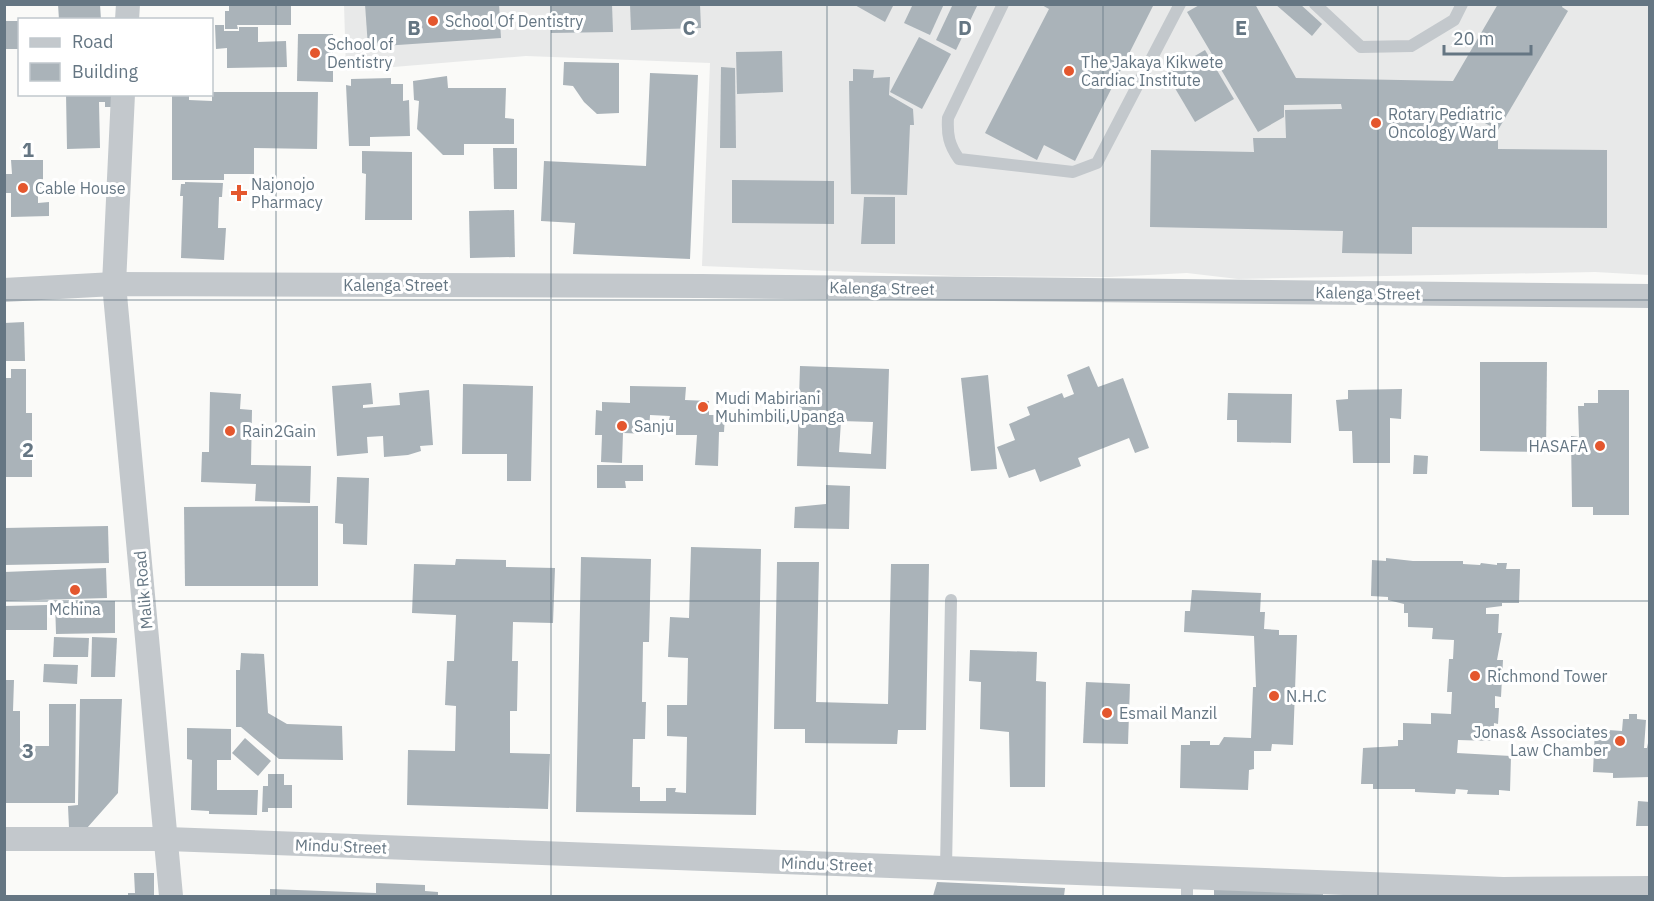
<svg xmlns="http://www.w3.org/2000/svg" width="1654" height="901" viewBox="0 0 1654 901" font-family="'IBM Plex Sans',sans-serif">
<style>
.built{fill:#e8e9e9}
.building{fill:#aab3b9;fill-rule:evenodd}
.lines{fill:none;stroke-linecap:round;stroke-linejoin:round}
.lane{stroke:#c3c8cc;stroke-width:12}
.street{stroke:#c3c8cc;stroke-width:24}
.grid{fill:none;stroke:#657683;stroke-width:1.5;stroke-opacity:0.55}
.poi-dot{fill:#e4572e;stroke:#fff;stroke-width:2}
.labels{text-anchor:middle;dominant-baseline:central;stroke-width:6;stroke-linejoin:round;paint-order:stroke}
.poi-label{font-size:16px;fill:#657683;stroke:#fff;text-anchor:start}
.street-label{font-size:16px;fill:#657683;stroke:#fff}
.grid-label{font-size:20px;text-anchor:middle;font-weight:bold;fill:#657683;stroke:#fff;stroke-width:6;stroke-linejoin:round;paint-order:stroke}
</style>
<rect width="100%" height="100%" fill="#fafaf8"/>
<polygon class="built" points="344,4 1649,5 1649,275 1595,272 1238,279 1187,273 1109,277 955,276 702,266 710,63 526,56 346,71"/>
<g class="building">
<polygon points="58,4 100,4 101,20 59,20"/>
<polygon points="229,4 291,4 291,25 237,25 238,29 225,29 225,11 229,11"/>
<polygon points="365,4 499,4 501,38 368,47"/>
<polygon points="550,4 612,4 613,32 551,33"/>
<polygon points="630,4 700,4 701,28 631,30"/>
<polygon points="853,4 894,4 885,22"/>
<polygon points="913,4 944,4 930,35 904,23"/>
<polygon points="953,4 978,4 956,50 936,40"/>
<polygon points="1040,4 1154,4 1075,161 1044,145 1037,160 985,133 1049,9"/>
<polygon points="1201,4 1255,4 1296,78 1453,81 1498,4 1563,4 1562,7 1568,11 1498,130 1466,113 1466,137 1498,136 1498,149 1607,150 1607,228 1412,227 1412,254 1342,253 1343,231 1150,227 1151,150 1254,152 1253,138 1286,138 1285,110 1342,109 1341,104 1284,105 1284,117 1258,132 1187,12"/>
<polygon points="1275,4 1300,4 1322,24 1312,36"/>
<rect x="4" y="21" width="16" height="28"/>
<polygon points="215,25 224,25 224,31 239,31 239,27 258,27 258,42 286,41 287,67 227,68 227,48 216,49"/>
<polygon points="298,34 333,34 333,82 297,81"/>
<polygon points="919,37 951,54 922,109 890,92"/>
<polygon points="1205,50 1234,99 1195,122 1166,73"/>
<polygon points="782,51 783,92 737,94 736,52"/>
<polygon points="564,62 619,63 619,113 597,114 584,102 573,86 563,85"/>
<polygon points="721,67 735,68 736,148 720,148"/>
<polygon points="853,69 874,70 873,78 890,77 889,95 913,109 914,125 910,125 907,195 851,194 849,81 853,81"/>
<polygon points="650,73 698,75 690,259 573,254 575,223 541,221 544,161 646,166"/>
<polygon points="447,76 448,88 506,88 505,118 514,119 514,144 464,144 464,155 443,155 417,129 419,101 414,100 413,81"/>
<polygon points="391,78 391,84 403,84 403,101 409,100 410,136 370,137 370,146 349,146 346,85 351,86 351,79"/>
<polygon points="212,92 318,92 317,149 254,148 254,174 224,174 224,180 172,180 172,94 189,94 189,100 212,101"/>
<polygon points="66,94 114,94 114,107 105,107 105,102 99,102 100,148 67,149"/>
<polygon points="493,148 517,148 517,189 494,189"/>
<polygon points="362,151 412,152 412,220 365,220 366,174 362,173"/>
<polygon points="11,160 43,160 43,188 38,188 38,203 49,202 49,216 11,217 11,193 4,193 4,174 12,174"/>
<polygon points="732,180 834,181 834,224 732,223"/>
<polygon points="185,182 223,183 222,197 219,197 218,228 226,228 224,260 181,258 183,196 180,196 181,184 185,184"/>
<polygon points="864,197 895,197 895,244 861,244"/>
<polygon points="514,210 515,257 470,258 469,211"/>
<polygon points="24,322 25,361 4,361 4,323"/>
<polygon points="1480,362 1547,362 1546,452 1480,451"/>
<path d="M800 366 889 369 886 469 797 466ZM841 421 873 422 871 454 839 452Z"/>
<polygon points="1089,366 1098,387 1123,378 1149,448 1135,453 1129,438 1078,458 1081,466 1040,482 1035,469 1009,478 997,447 1015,440 1009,424 1030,415 1027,407 1062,393 1064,398 1074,394 1067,375"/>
<polygon points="11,369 26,369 26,413 32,413 32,477 4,477 4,378 11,378"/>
<polygon points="988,375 997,469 971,471 961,378"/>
<polygon points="371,383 373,404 363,405 363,408 400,405 399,393 429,390 433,445 420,446 421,451 408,455 384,457 383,436 367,437 368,453 337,456 332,386"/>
<polygon points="463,384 533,386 531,481 507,481 507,454 462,454"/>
<polygon points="630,386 686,387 685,400 709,401 709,415 725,415 724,432 719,432 718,466 695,465 697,435 676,435 676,420 669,420 670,416 650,415 649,434 623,433 622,463 601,462 602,435 595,435 596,410 602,411 602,402 630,403"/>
<polygon points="1402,389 1401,419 1390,418 1390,463 1353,463 1352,431 1339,431 1336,400 1348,399 1348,390"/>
<polygon points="1598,390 1629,390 1629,515 1593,515 1593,507 1572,507 1571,436 1579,437 1578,406 1584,406 1584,403 1598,403"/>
<polygon points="210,392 241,394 240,409 252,410 251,465 311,466 310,503 255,501 256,484 201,482 202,452 209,452"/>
<polygon points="1228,393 1292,394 1291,443 1237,442 1237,420 1227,420"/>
<polygon points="1414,455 1428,456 1427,474 1413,474"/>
<polygon points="597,465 643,465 643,481 625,481 626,488 597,488"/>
<polygon points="337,477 369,478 367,545 343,544 343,524 335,523"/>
<polygon points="826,485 850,486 849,529 794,528 795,507 826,504"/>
<polygon points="318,506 318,586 185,586 184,507"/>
<polygon points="108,526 109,563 4,565 4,528"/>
<polygon points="691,547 761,549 756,815 576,812 581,557 651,559 649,642 643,642 642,702 646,702 645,739 633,739 632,787 640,787 640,801 666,801 666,788 676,788 675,792 686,793 687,737 667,736 667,705 687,705 688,658 668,657 670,617 689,618"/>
<polygon points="1386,558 1413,561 1463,561 1463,564 1480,565 1481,563 1497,565 1497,563 1507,563 1506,569 1520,569 1519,603 1502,603 1502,606 1486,608 1486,614 1499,614 1498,633 1502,633 1497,660 1503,660 1501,697 1495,696 1495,708 1499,708 1498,724 1494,723 1493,741 1458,740 1457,753 1511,756 1510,791 1499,790 1499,795 1467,794 1468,790 1456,789 1455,794 1415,792 1415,789 1373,789 1373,784 1361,784 1363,748 1398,746 1398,740 1403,740 1403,723 1431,724 1431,713 1451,714 1452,692 1447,692 1449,659 1453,659 1454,640 1432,639 1433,628 1408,627 1408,613 1404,613 1404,604 1388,600 1388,597 1371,596 1372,560 1386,561"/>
<polygon points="456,559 506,560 506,567 555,568 553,623 513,622 512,661 518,661 517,711 510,711 510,753 550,754 548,809 407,805 408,750 455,751 456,706 445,705 447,661 454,661 456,615 412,613 414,564 455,565"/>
<polygon points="777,562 819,562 816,702 888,704 891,564 929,564 926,730 898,730 897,744 805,743 805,729 774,729"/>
<polygon points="106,568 107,598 4,601 4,572"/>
<polygon points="1192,590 1261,593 1260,612 1265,612 1264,629 1279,630 1279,635 1297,635 1293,745 1272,744 1271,751 1254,751 1254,769 1249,770 1248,790 1180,788 1181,745 1190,745 1190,741 1210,741 1210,745 1219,745 1224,737 1251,738 1253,687 1256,687 1254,636 1184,632 1185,611 1190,611"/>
<polygon points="115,601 115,633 56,634 55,602"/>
<polygon points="47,605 47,630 4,630 4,606"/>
<polygon points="54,637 89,638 88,657 53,657"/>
<polygon points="92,637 117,638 115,677 91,677"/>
<polygon points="970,650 1037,652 1036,681 1046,682 1045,787 1010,787 1009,732 980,729 981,682 969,681"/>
<polygon points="241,653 264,654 268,713 287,724 342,726 343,760 279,759 241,727 236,727 236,670 240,670"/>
<polygon points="44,664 78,665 77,684 43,682"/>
<polygon points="4,680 14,680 13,711 20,711 20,746 49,746 49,704 76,704 75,803 4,803"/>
<polygon points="1086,682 1130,684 1128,744 1083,743"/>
<polygon points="80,699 122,699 118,793 87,828 69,828 68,806 78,805"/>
<polygon points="1629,714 1637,714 1637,719 1646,720 1644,748 1647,748 1650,733 1650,777 1613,778 1613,773 1593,772 1595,729 1622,731 1623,719 1629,719"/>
<polygon points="187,728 231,729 231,760 217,760 217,790 258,790 257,815 209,814 209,811 191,810 192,760 187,759"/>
<polygon points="245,738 271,761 258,776 232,753"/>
<polygon points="268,774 284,774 284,785 292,785 292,808 268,808 268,812 262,812 263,786 268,786"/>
<polygon points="1638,801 1650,802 1650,826 1636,826"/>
<polygon points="134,873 154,873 154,896 128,896 128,893 135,893"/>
<polygon points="937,882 1065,888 1064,896 933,896"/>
<polygon points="376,883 425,885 425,891 438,892 438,896 270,896 270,889 376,893"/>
<polygon points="1214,887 1323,891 1323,896 1214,896"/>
</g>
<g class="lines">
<g class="lane">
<path d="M1003 4 948 118C947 135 949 145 959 159L1073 172 1097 163 1180 4"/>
<polyline points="1315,4 1361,47 1411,46 1454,20 1462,4"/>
<polyline points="946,868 951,600"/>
<polyline points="1187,896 1187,877"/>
</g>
<g class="street">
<polyline points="127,20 128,4"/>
<polyline points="123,94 114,284 171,896"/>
<polyline points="4,290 114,284 701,286 1650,296"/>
<polyline points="4,839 167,839 1503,889 1650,888"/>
</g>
</g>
<path class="grid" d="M276 4V896M551 4V896M827 4V896M1103 4V896M1378 4V896M4 300H1650M4 601H1650"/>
<g class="poi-dot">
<circle cx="433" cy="21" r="6"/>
<circle cx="315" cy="53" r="6"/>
<circle cx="1069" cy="71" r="6"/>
<circle cx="1376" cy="123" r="6"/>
<circle cx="23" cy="188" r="6"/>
<path d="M236 184h6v6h6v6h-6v6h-6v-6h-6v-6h6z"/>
<circle cx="703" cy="407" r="6"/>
<circle cx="622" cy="426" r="6"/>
<circle cx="230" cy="431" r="6"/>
<circle cx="1600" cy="446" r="6"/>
<circle cx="75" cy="590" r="6"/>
<circle cx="1475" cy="676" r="6"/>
<circle cx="1274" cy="696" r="6"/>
<circle cx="1107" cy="713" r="6"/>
<circle cx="1620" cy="741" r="6"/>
</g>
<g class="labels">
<g class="poi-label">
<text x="445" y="21">School Of Dentistry</text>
<text x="327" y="44">School of<tspan x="327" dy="18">Dentistry</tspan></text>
<text x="1081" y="62">The Jakaya Kikwete<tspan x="1081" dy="18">Cardiac Institute</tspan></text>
<text x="1388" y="114">Rotary Pediatric<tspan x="1388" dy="18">Oncology Ward</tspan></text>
<text x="251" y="184">Najonojo<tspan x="251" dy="18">Pharmacy</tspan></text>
<text x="35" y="188">Cable House</text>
<text x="715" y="398">Mudi Mabiriani<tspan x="715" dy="18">Muhimbili,Upanga</tspan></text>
<text x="634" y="426">Sanju</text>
<text x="242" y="431">Rain2Gain</text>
<text x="1588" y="446" text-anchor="end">HASAFA</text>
<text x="75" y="609" text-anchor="middle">Mchina</text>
<text x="1487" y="676">Richmond Tower</text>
<text x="1286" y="696">N.H.C</text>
<text x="1119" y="713">Esmail Manzil</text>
<text x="1608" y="732" text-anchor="end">Jonas&amp; Associates<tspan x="1608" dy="18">Law Chamber</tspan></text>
</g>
<g class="street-label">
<text x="396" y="285">Kalenga Street</text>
<text transform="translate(882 288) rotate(1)">Kalenga Street</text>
<text transform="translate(1368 293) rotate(1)">Kalenga Street</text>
<text transform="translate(143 590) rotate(-95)">Malik Road</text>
<text transform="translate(341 846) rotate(2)">Mindu Street</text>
<text transform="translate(827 864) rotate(2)">Mindu Street</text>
</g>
</g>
<g class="grid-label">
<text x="414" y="35">B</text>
<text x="689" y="35">C</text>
<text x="965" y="35">D</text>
<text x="1241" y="35">E</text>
<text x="28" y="157">1</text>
<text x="28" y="457">2</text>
<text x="28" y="758">3</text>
</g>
<rect width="1654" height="901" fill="none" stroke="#657683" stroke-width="12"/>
<rect x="18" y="18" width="195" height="78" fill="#ffffff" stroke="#c1c8cd" stroke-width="1.5"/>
<rect x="30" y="38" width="30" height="9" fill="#c3c8cc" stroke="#c1c8cd" stroke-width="1.5"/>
<text x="72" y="48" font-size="18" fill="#657683">Road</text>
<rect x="30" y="63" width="30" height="18" fill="#aab3b9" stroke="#c1c8cd" stroke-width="1.5"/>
<text x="72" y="78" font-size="18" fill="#657683">Building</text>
<path d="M1444 45v9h87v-9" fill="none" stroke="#657683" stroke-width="3"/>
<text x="1453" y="45" font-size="18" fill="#657683" stroke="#ffffff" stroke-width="4.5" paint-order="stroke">20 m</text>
</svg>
